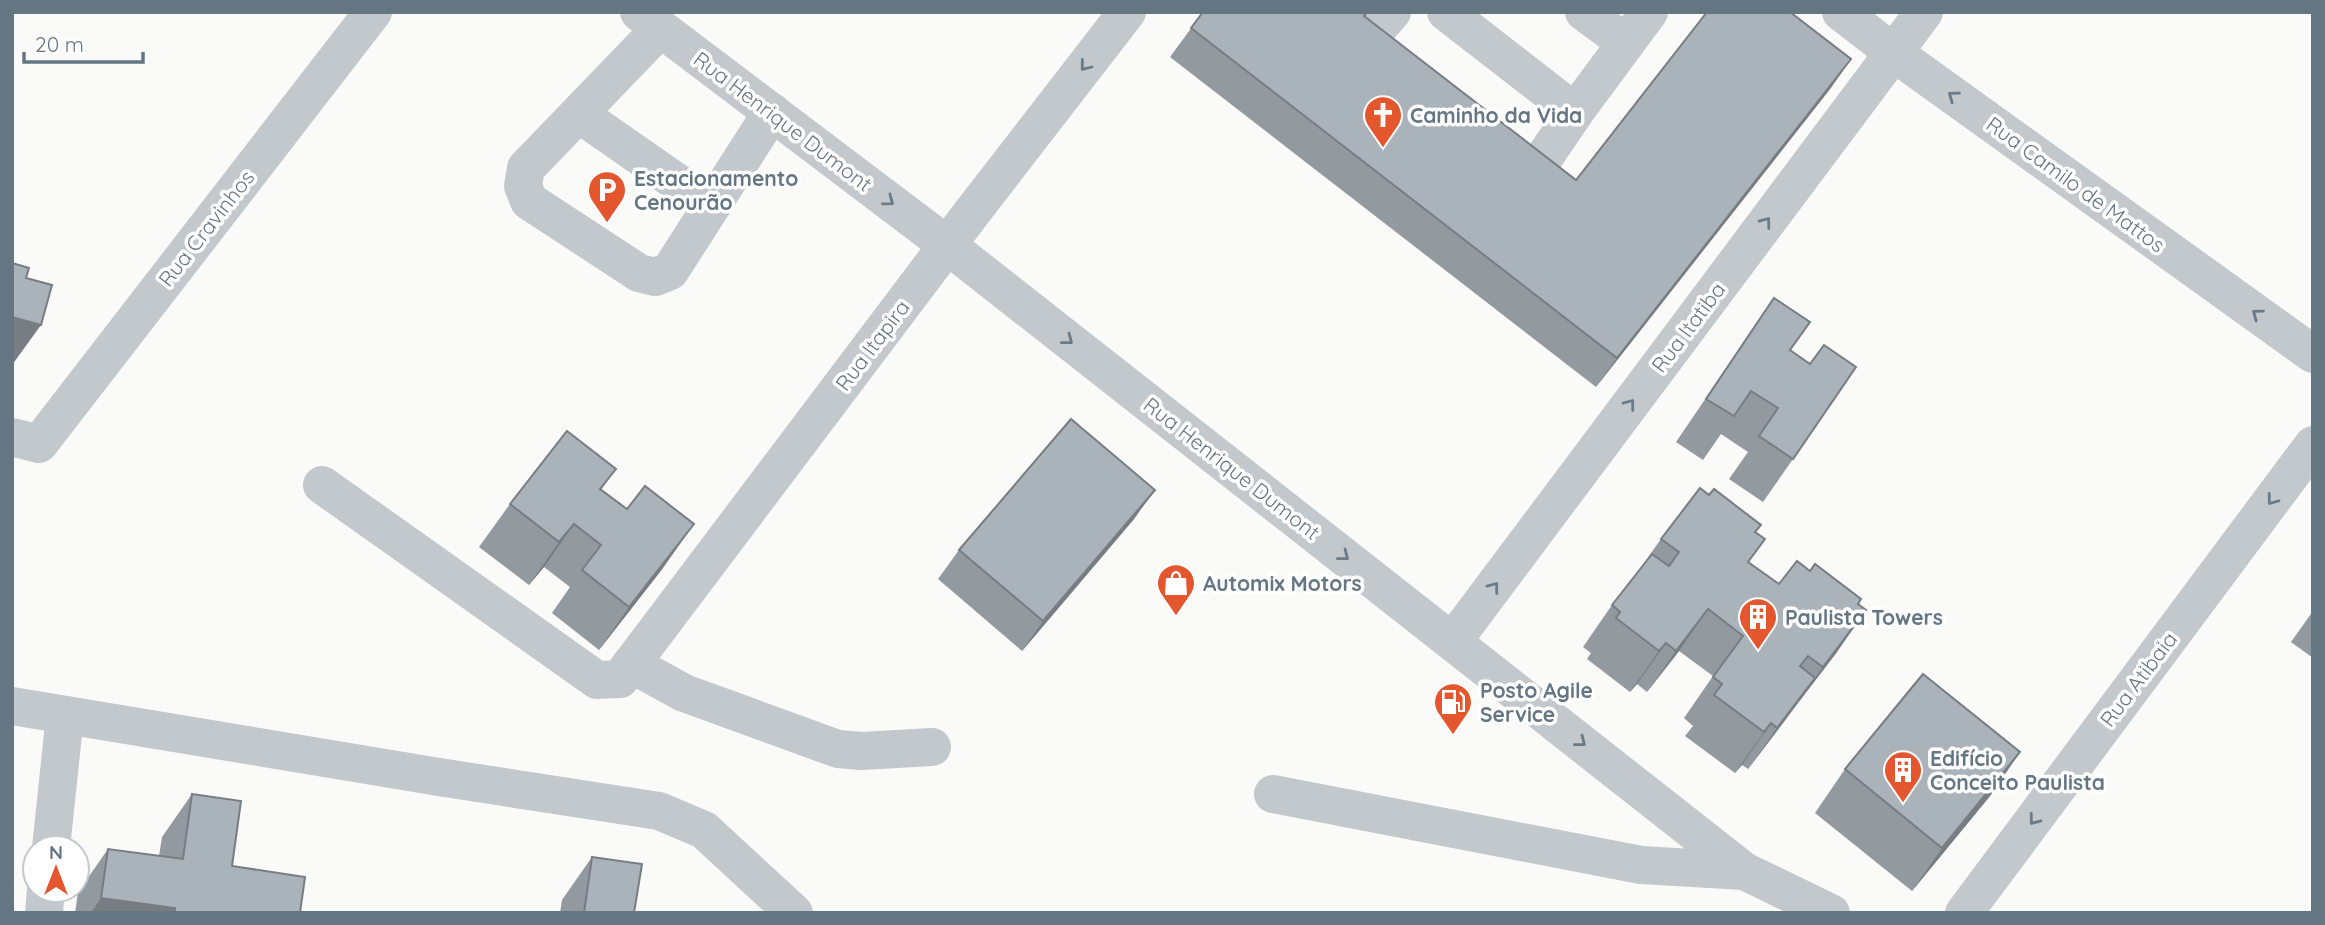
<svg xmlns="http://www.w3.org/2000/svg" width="2325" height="925" viewBox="0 0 2325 925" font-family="Quicksand,sans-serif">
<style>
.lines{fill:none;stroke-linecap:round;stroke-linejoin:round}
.minor{stroke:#c3c8cc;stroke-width:38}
.wall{fill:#929a9f}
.shaded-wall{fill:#777d82}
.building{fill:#aab3b9;stroke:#777d82;stroke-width:2}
.oneway{stroke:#6a7a87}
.labels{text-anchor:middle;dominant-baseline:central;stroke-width:7;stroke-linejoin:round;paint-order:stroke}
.poi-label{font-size:21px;font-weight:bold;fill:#657683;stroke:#fff;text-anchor:start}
.street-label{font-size:21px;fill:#657683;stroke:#fff}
</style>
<rect width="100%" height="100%" fill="#fafaf8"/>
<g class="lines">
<g class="minor">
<polyline points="639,12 947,245 1744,871 1831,913"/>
<polyline points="1446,12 1575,112"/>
<polyline points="1584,12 1626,43"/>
<polyline points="1841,12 1894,53 2313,354"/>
<polyline points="660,29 526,168 523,186 529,201 639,273 655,277 670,271 772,112"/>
<polyline points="1379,65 1363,52 1362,46 1392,12"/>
<polyline points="579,114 711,206"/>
<polyline points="1508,163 1525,176 1533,174 1575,112 1649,12"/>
<polyline points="12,437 39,444 373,12"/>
<polyline points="322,485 597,680 620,679 970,215 1127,12"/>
<polyline points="1453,641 1924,12"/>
<polyline points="631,664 684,693 838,749 861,751 932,747"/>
<polyline points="12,706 439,777 659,811 704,830 794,913"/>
<polyline points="1273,794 1641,865 1744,871"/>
<polyline points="51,848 65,715"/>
<polyline points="44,913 46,890"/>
<polyline points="1964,913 2313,445"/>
</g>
</g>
<g class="wall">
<polygon points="1203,12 1369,12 1365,17 1576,180 1851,59 1830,89 1596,387 1170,57"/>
<polygon points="1774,298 1790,350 1793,459 1763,502 1729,479 1748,452 1721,434 1703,460 1676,442"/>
<polygon points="616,469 601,490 663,568 599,650 552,613 570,587 544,567 529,585 479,547 510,504"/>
<polygon points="1134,519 1022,651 938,579 959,550"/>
<polygon points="1756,532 1749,562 1779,584 1858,604 1837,652 1748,769 1742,765 1735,773 1685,736 1693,726 1684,718 1713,676 1679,651 1647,692 1637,684 1630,692 1587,659 1591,653 1583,647 1612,605 1639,570 1661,539"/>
<polygon points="2313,611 2313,658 2291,642"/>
<polygon points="2020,752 1990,796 1912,891 1815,813 1845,769"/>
<polygon points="192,794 232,866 300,913 75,913 78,892 108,849 159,856 162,837"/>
<polygon points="592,857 634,913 560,913 562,900"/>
</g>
<g class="shaded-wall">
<polygon points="1851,59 1830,89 1596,387 1617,358"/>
<polygon points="12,317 41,325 12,365"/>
<polygon points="1155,490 1134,519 1022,651 1043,621"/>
<polygon points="574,524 544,567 529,585 559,542"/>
<polygon points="694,524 663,568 599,650 629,607"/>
<polygon points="1708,609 1679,651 1647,692 1676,651"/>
<polygon points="1866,610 1837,652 1793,709 1823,667"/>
<polygon points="1666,643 1637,684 1630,692 1659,651"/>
<polygon points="1815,678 1786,719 1748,769 1777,728"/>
<polygon points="1771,723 1742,765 1735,773 1764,732"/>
<polygon points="2020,752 1990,796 1912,891 1942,848"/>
<polygon points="101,898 175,908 172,913 91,913"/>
</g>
<g class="building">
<polygon points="1203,12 1366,12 1364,16 1576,180 1707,12 1790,12 1851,59 1617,358 1191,28"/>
<polygon points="12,263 29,268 26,278 52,285 41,325 12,317"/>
<polygon points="1774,298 1810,322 1790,350 1810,364 1824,345 1856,367 1793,459 1759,436 1778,408 1751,391 1734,416 1706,399"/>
<polygon points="1071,419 1155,490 1043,621 959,550"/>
<polygon points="567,431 616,469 600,489 627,509 645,486 694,524 629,607 582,570 601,545 574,524 559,542 510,504"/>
<polygon points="1700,488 1709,495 1714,489 1761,525 1755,532 1765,539 1748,562 1779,584 1797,561 1810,571 1815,564 1861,599 1858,604 1866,610 1823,667 1808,656 1800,666 1815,678 1777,728 1771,723 1764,732 1714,695 1722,684 1713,677 1743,636 1708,609 1676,651 1666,643 1659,651 1616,618 1620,612 1612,605 1652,554 1669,566 1679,552 1661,539"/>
<polygon points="1923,674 2020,752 1942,848 1845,769"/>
<polygon points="192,794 241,801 232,866 305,877 300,913 175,913 175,908 101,898 108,849 183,859"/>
<polygon points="592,857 642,864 634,913 584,913"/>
</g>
<defs><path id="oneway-chevron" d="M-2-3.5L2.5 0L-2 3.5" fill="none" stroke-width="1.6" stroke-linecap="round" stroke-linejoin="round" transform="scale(1.75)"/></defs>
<g class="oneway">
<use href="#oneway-chevron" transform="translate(1085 66) rotate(128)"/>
<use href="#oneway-chevron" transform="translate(1953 96) rotate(-144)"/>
<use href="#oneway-chevron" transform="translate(889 201) rotate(37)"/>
<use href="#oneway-chevron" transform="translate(1766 222) rotate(-53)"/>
<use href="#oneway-chevron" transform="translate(2257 314) rotate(-144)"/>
<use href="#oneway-chevron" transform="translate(1068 340) rotate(38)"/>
<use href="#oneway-chevron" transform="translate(1630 404) rotate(-53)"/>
<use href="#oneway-chevron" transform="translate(2272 500) rotate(127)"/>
<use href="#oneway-chevron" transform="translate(1344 556) rotate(38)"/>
<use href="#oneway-chevron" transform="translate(1494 587) rotate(-53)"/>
<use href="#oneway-chevron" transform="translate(1581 742) rotate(38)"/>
<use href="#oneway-chevron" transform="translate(2034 820) rotate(127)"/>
</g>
<defs>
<symbol id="church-pin" viewBox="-11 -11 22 30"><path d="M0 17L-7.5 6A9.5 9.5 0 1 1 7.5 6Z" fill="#e4572e" stroke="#fff"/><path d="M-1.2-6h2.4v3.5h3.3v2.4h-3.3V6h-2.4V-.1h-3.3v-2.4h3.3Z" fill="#fff"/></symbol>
<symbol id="parking-pin" viewBox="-11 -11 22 30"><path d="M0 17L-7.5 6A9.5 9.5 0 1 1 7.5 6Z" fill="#e4572e" stroke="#fff"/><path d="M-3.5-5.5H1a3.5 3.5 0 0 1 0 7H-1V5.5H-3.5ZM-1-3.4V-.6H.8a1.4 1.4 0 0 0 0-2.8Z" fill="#fff"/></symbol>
<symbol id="shop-pin" viewBox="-11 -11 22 30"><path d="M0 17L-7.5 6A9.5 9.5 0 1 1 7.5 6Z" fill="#e4572e" stroke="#fff"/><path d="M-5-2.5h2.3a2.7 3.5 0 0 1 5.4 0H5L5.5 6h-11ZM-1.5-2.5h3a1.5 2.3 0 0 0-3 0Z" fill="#fff"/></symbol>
<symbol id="building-pin" viewBox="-11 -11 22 30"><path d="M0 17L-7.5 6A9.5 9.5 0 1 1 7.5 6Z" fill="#e4572e" stroke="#fff"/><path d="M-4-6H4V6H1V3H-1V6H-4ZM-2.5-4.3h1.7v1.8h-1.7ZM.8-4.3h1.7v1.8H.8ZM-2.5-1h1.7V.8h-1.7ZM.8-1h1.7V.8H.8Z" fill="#fff"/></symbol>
<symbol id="fuel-pin" viewBox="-11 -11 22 30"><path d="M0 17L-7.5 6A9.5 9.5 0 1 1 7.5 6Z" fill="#e4572e" stroke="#fff"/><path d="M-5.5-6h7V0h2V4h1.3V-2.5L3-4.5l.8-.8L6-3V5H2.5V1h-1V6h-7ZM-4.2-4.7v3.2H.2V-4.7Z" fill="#fff"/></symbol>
</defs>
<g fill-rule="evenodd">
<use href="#church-pin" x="1361" y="93" width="44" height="60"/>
<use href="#parking-pin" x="585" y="168" width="44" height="60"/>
<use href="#shop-pin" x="1154" y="561" width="44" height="60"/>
<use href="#building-pin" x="1736" y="595" width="44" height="60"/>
<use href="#fuel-pin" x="1431" y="680" width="44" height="60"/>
<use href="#building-pin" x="1881" y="748" width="44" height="60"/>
</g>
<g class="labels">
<g class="poi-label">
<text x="1410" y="115">Caminho da Vida</text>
<text x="634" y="178">Estacionamento<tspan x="634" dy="24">Cenourão</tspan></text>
<text x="1203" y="583">Automix Motors</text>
<text x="1785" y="617">Paulista Towers</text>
<text x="1480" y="690">Posto Agile<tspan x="1480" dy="24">Service</tspan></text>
<text x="1930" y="758">Edifício<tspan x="1930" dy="24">Conceito Paulista</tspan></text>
</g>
<g class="street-label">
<text transform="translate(783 121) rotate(37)">Rua Henrique Dumont</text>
<text transform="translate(2076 184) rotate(36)">Rua Camilo de Mattos</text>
<text transform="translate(206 228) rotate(-52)">Rua Cravinhos</text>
<text transform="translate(1688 327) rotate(-53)">Rua Itatiba</text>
<text transform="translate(872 345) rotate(-53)">Rua Itapira</text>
<text transform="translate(1232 468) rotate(38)">Rua Henrique Dumont</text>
<text transform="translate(2138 679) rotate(-53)">Rua Atibaia</text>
</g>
</g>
<rect width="2325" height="925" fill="none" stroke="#657683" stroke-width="28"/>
<g transform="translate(56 869)"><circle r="33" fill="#ffffff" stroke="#c1c8cd" stroke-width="2"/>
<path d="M0-5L12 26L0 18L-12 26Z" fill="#e4572e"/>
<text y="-10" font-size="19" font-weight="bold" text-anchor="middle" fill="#657683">N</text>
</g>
<path d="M24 52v10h119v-10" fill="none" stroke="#657683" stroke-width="3.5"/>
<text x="35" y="52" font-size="21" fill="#657683" stroke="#ffffff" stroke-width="5" paint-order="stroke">20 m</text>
</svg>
